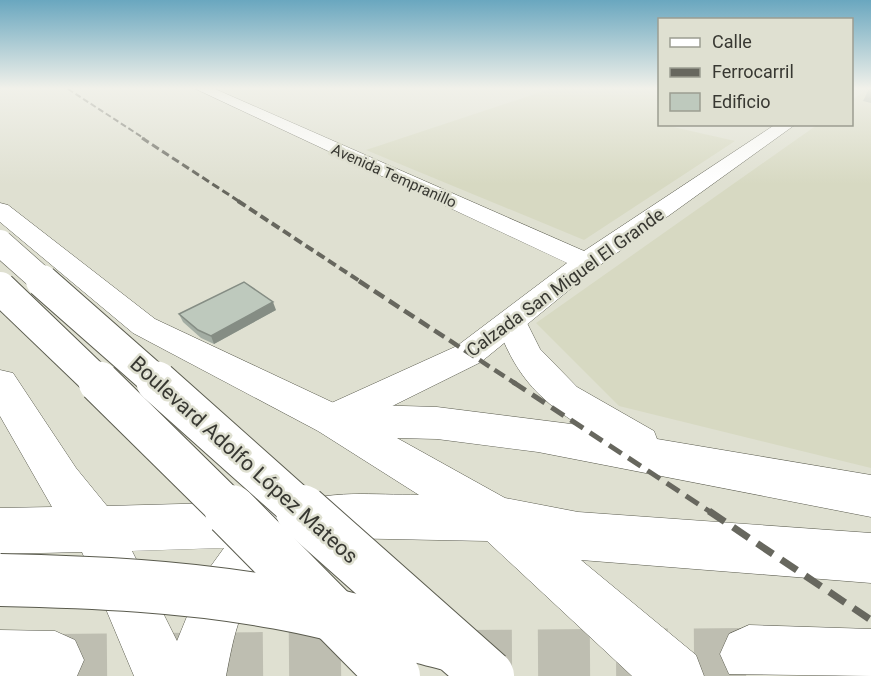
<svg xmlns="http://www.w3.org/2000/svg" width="871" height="676" viewBox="0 0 871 676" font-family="Roboto,sans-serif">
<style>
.built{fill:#d7d9c2}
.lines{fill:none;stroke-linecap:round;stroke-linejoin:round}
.highway-tunnel{stroke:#bebeb1;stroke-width:52;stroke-dasharray:52 26;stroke-linecap:butt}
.minor-casing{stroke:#5a5b4e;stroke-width:1}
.highway-casing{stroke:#5a5b4e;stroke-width:1}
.minor{fill:#fff;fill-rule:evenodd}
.highway{fill:#fff;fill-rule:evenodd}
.rail-far5{stroke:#67675e;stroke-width:2;stroke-dasharray:6 3;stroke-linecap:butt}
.rail-far4{stroke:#67675e;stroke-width:3;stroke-dasharray:8 4;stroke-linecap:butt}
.rail-far3{stroke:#67675e;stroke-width:4;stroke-dasharray:9 4.5;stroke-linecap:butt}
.rail-far2{stroke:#67675e;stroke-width:4.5;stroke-dasharray:12 6;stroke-linecap:butt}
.rail-far1{stroke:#67675e;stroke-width:5;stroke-dasharray:15 8;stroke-linecap:butt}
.rail{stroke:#67675e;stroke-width:7;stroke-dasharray:19 10;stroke-linecap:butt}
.highway-bridge-far3-casing{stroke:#5a5b4e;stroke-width:27;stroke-linecap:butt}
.highway-bridge-far2-casing{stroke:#5a5b4e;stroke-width:34;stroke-linecap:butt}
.highway-bridge-far1-casing{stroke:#5a5b4e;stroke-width:43;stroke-linecap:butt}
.highway-bridge-casing{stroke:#5a5b4e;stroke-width:54;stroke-linecap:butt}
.highway-bridge-far3{stroke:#fff;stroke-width:26}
.highway-bridge-far2{stroke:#fff;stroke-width:32}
.highway-bridge-far1{stroke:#fff;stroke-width:41}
.highway-bridge{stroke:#fff;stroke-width:52}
.wall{fill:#a3ada3}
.shaded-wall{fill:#858d84}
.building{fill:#bec9bd;stroke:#858d84;stroke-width:1.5}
.labels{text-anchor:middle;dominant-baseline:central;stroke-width:5;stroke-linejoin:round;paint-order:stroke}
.far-street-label{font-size:15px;fill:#383832;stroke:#dfe0d1}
.street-label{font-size:18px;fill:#383832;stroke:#dfe0d1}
.near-street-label{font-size:21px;fill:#383832;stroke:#dfe0d1}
</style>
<rect width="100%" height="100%" fill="#dfe0d1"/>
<g class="built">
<polygon points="550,89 659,89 660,124 735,141 584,240 366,150"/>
<polygon points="867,89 871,89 871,468 619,406 536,323 817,125 852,124 852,100"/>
</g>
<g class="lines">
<g class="highway-tunnel">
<polyline points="460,656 749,654"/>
<polyline points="55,660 384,657"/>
</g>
<defs>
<polygon id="minor" points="196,89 215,89 584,251 776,124 796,124 596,268 481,362 332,436 318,431 312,420 318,409 457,346 567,263"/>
<g id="highway">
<path d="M0 203 8 205 155 319 336 404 437 407 579 425C535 397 514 372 496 322L501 315 512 312 523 315 540 349 577 387 654 431 657 439 871 475V517L538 452 437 439 397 438 505 498 578 512 871 533V583L581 560 696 655 704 676H632L487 541 339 538 299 543C293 558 275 568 263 580 238 607 233 641 226 676H134L82 552 0 554V508L52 507 0 416V370L13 373 76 468 107 506 254 502 271 509 273 513 279 511 284 512 286 506C329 489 374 495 419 495L318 431 133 333 0 222ZM224 548 203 577 177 641 132 551Z"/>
<polygon points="749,625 871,629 871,676 729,674 720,654 729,634"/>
<polygon points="0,630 55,631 75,640 84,660 77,676 0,676"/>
</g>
</defs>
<use href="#minor" class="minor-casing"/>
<use href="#highway" class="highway-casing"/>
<use href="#minor" class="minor"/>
<use href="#highway" class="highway"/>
<polyline class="rail-far5" points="68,89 145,139"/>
<polyline class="rail-far4" points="142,138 240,202"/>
<polyline class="rail-far3" points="238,201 361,282"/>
<polyline class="rail-far2" points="359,281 516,384"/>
<polyline class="rail-far1" points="513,382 712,513"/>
<polyline class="rail" points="709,511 871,620"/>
<defs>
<polyline id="highway-bridge-far3" points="0,243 44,282"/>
<g id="highway-bridge-far2">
<polyline points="42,281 159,384"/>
<polyline points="0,288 100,384"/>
</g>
<g id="highway-bridge-far1">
<polyline points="99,382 232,513"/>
<polyline points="157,382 304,513"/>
</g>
<g id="highway-bridge">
<polyline points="231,511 394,676"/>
<polyline points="302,511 488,676"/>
<path d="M0 580C93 582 186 586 278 603 335 613 391 630 447 644"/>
</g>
</defs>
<use href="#highway-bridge-far3" class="highway-bridge-far3-casing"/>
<use href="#highway-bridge-far2" class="highway-bridge-far2-casing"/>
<use href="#highway-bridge-far1" class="highway-bridge-far1-casing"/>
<use href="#highway-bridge" class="highway-bridge-casing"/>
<use href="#highway-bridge-far3" class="highway-bridge-far3"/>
<use href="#highway-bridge-far2" class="highway-bridge-far2"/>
<use href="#highway-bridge-far1" class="highway-bridge-far1"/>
<use href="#highway-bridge" class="highway-bridge"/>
</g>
<g class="wall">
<polygon points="869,89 871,89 871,103 863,101"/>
<polygon points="276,310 214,344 201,338 183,322 179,314"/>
</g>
<polygon class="shaded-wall" points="273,302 276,310 214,344 211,336"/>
<polygon class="building" points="244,282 273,302 211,336 198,330 179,314"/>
<linearGradient id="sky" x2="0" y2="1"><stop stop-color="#6aa7bf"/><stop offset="0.48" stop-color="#f1f1ea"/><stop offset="1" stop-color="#f1f1ea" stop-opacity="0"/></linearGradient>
<rect width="871" height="184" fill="url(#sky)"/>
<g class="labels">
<g class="far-street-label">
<text transform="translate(394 176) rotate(24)">Avenida Tempranillo</text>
</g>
<g class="street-label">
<text transform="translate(565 282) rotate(-36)">Calzada San Miguel El Grande</text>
</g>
<g class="near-street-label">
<text transform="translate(244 460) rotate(42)">Boulevard Adolfo López Mateos</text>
</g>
</g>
<rect x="658" y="18" width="195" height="108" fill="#dfe0d1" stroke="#9c9d91" stroke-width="1.5"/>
<rect x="670" y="38" width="30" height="9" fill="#ffffff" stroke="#9c9d91" stroke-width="1.5"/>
<text x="712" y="48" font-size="18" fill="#383832">Calle</text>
<rect x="670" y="68" width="30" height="9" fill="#67675e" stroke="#9c9d91" stroke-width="1.5"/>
<text x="712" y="78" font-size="18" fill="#383832">Ferrocarril</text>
<rect x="670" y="93" width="30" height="18" fill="#bec9bd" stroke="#9c9d91" stroke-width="1.5"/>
<text x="712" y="108" font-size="18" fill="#383832">Edificio</text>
</svg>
